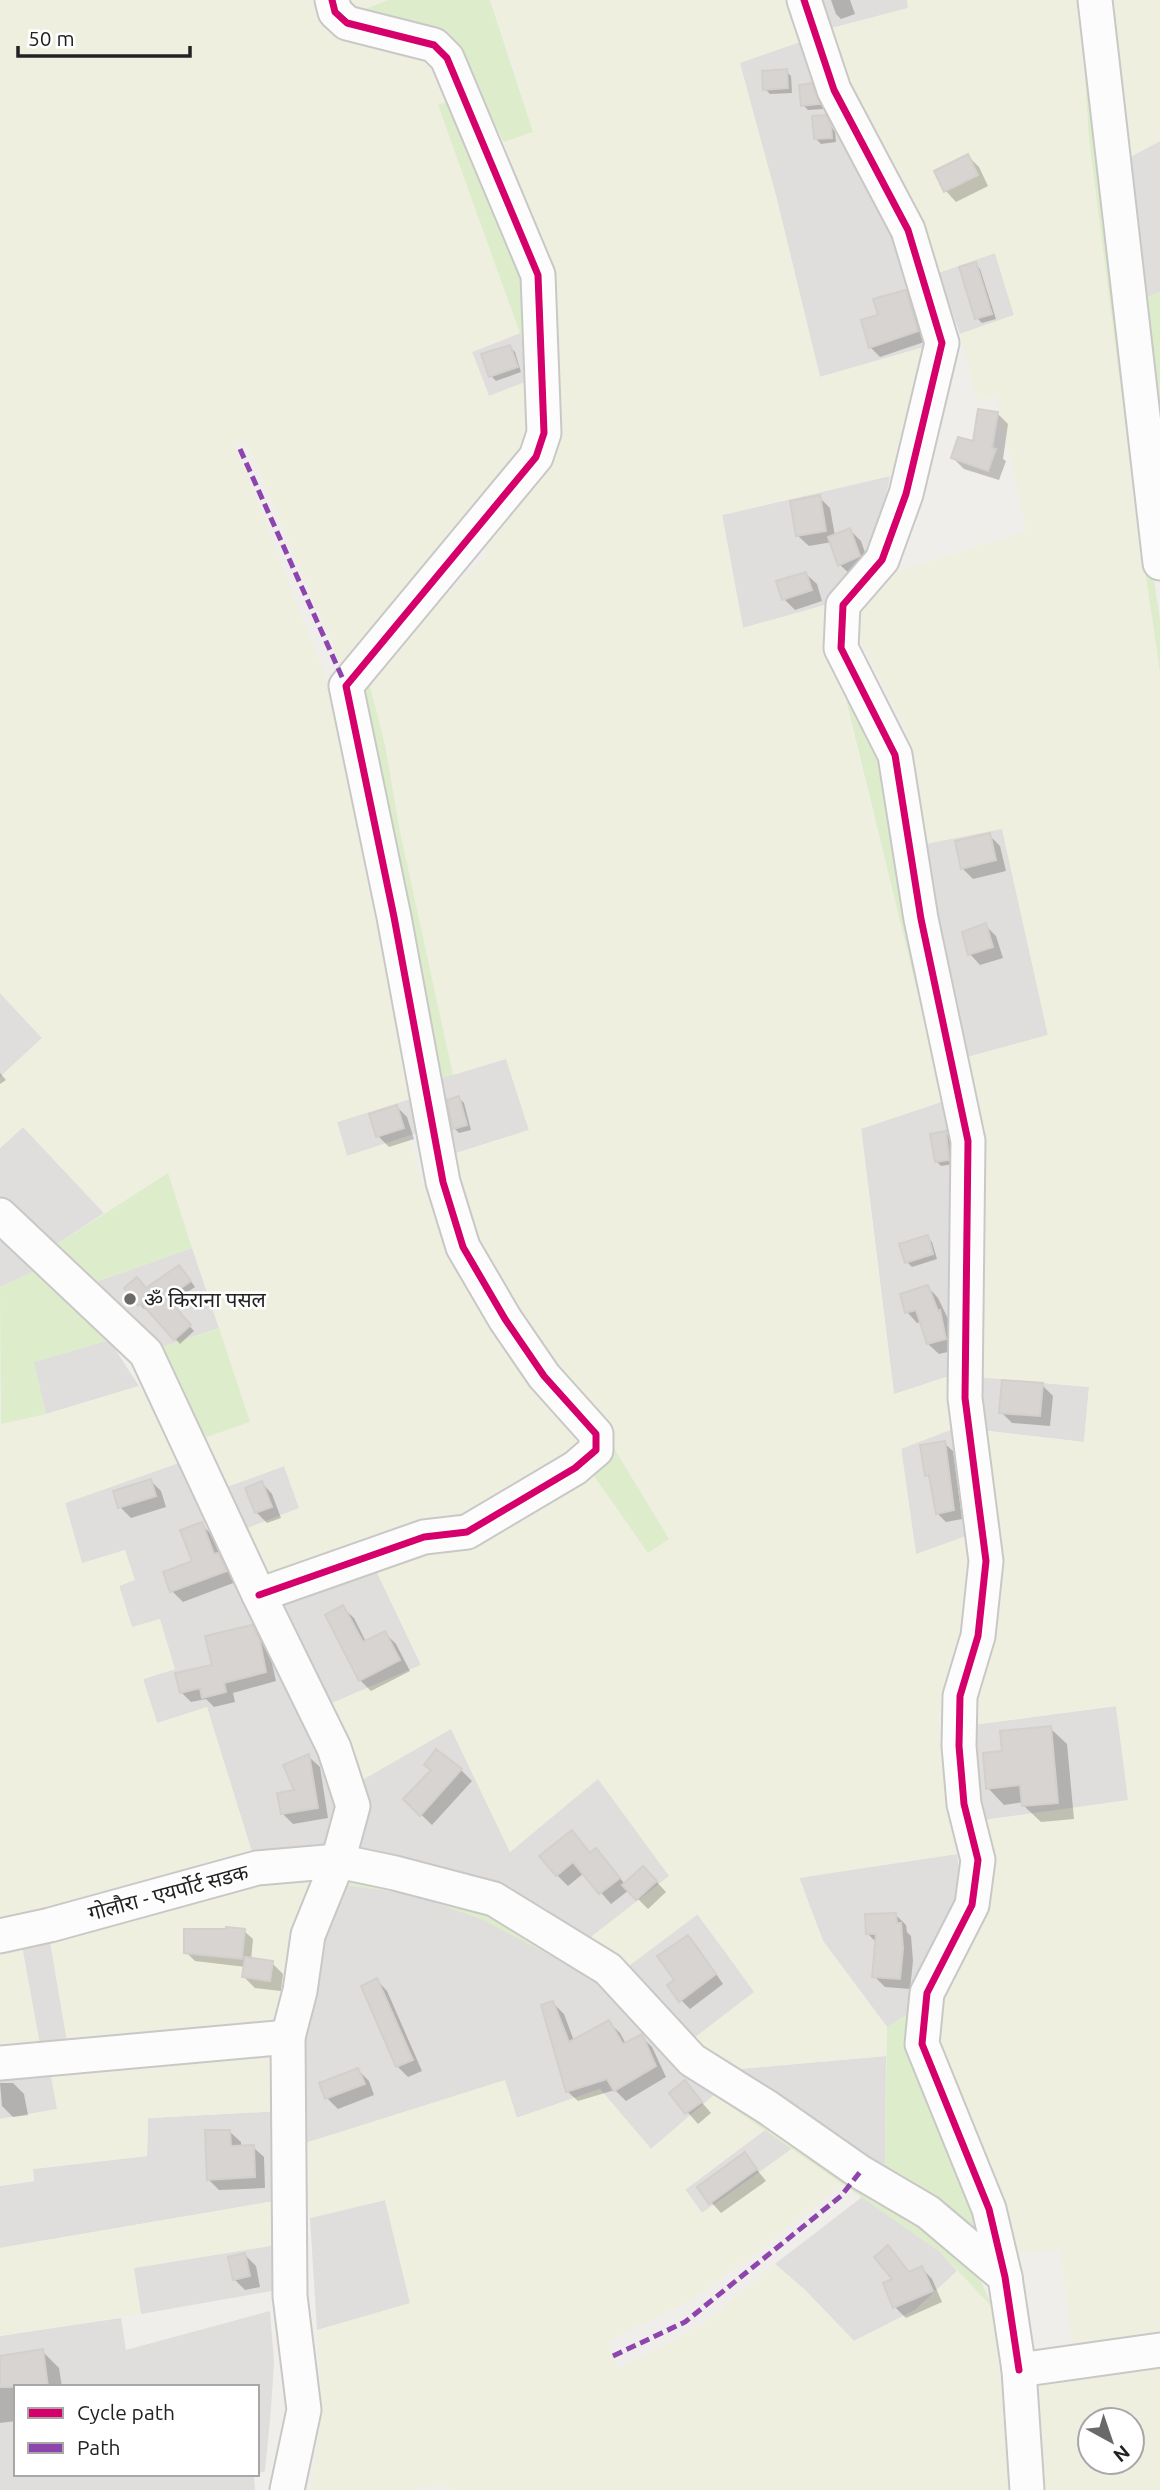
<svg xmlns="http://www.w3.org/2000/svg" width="1160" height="2490" viewBox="0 0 1160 2490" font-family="Ubuntu,'Noto Sans Devanagari',sans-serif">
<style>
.residential{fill:#dfdedc}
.farmland{fill:#efefdf;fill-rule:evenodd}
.grass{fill:#ddeccb}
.shadow{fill:#0003}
.building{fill:#d7d4d2;stroke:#d3d0cc;stroke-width:2}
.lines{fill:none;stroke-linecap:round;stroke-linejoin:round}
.minor-casing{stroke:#c9c8c7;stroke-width:37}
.minor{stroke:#fdfcfc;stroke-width:33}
.quiet{stroke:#8e44ad;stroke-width:5;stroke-dasharray:10 5;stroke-linecap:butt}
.cycleway-casing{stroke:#fff;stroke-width:11}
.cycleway{stroke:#d6006c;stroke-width:7}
.poi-dot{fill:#6a6968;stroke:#fff;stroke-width:2.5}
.labels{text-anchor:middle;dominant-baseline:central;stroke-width:5;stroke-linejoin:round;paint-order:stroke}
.poi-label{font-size:21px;fill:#222;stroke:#fff;text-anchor:start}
.street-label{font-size:21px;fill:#222;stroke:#fff}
</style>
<rect width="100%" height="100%" fill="#f0eeeb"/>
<g class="residential">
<polygon points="815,0 907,0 909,8 824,30"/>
<polygon points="803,41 900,240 931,345 820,377 776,196 739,62"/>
<polygon points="1160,141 1160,292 1145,298 1121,162"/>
<polygon points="995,253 1014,315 960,334 938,273"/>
<polygon points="520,333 536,378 489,396 472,352"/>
<polygon points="890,476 875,552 832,603 743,628 722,515"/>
<polygon points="1002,828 1048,1035 964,1058 920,845"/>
<polygon points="0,993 42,1038 0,1077"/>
<polygon points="506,1058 529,1130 450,1155 435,1080"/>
<polygon points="410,1099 417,1133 347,1156 337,1122"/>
<polygon points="944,1101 957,1165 952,1375 894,1395 861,1128"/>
<polygon points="23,1127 104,1213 48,1250 0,1203 0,1148"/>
<polygon points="0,1235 35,1271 0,1287"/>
<polygon points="192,1248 219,1328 156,1349 87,1285"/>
<polygon points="109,1340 139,1386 46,1414 33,1362"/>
<polygon points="978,1377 1089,1387 1084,1442 980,1430"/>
<polygon points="958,1427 969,1535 916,1555 901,1448"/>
<polygon points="187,1460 343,1802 336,1842 255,1862 207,1708 157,1723 143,1679 175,1669 132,1628 119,1585 125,1550 82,1564 65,1503"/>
<polygon points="284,1466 300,1509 240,1531 221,1489"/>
<polygon points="372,1562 421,1665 325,1706 278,1601"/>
<polygon points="1116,1706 1129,1801 984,1820 972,1725"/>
<polygon points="451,1728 510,1852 598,1778 670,1876 586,1941 359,1856 364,1811 357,1783"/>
<polygon points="957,1854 962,1890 912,2012 887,2027 823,1941 799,1877"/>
<polygon points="336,1884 408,1893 482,1919 600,1981 672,2063 688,2077 714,2095 651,2149 600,2089 516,2118 505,2081 299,2145 299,2032"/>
<polygon points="697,1914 755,1992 689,2042 622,1971"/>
<polygon points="49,1935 68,2047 41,2051 21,1941"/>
<polygon points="886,2056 885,2163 865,2167 728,2070"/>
<polygon points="49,2066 58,2109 0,2119 0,2070"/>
<polygon points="282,2111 281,2200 0,2248 0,2186 34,2181 32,2169 147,2156 148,2118"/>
<polygon points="765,2130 792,2149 702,2213 685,2190"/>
<polygon points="862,2197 939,2251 957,2271 915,2310 854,2341 805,2290 775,2264"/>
<polygon points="385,2200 411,2304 317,2330 310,2218"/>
<polygon points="282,2244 283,2289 141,2314 133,2268"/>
<polygon points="270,2311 274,2362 271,2409 265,2471 257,2474 257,2387 16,2387 16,2474 257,2474 254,2476 255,2490 0,2490 0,2336 121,2318 126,2350"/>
</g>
<g class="farmland">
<polygon points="0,0 316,0 324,30 434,57 451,100 438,105 520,333 472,352 489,396 536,378 529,439 342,667 246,441 235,445 339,710 376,890 402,1064 410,1099 337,1122 347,1156 408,1137 446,1251 499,1336 581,1444 568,1462 451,1529 265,1586 240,1531 299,1508 284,1466 221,1489 198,1440 250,1422 168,1173 104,1213 23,1127 0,1148 0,1077 42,1038 0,993"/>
<polygon points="346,0 388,0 350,15"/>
<polygon points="490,0 786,0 803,41 740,63 776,196 820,377 931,345 890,476 722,515 743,628 832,603 832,642 842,689 944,1101 861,1129 894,1394 952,1375 958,1427 901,1449 916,1554 969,1535 970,1598 959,1659 938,1716 957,1854 799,1878 823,1941 887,2027 886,2056 728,2070 689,2042 754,1992 698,1914 622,1971 586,1941 669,1876 598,1779 510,1852 451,1729 357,1783 325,1706 421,1665 372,1562 587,1466 648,1553 669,1539 589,1406 552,1367 473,1241 450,1155 529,1130 506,1059 453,1075 422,952 385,745 367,675 487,555 482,537 560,442 549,270 504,142 533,132 510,56"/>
<polygon points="907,0 1079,0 1108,283 1160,672 1160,2338 1072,2346 1060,2250 1011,2254 945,2066 937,2035 940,2003 984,1820 1128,1800 1116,1706 972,1725 991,1619 980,1430 1084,1442 1089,1387 978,1377 964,1058 1048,1035 1002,829 920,845 911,757 904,728 854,627 859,602 901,570 1027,531 996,396 977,401 960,334 1014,315 995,253 938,273 913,211 860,111 824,30 908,8"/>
<polygon points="1104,0 1160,0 1160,141 1120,162"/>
<polygon points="139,1386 187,1460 65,1503 82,1563 125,1550 135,1580 119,1586 132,1627 160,1619 175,1669 143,1679 157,1723 207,1707 255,1862 0,1928 0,1421 1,1424 46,1414"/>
<polygon points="323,1869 281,2024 68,2047 49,1935"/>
<polygon points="21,1941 41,2051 0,2055 0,1946"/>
<polygon points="280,2047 282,2111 148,2118 147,2156 33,2169 34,2181 0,2186 0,2119 57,2109 49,2066"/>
<polygon points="505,2080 517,2118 600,2089 651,2149 714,2095 765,2130 685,2189 702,2213 792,2149 843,2184 756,2253 688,2302 607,2342 618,2369 702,2325 775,2264 805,2290 854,2341 915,2310 957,2271 993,2308 1012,2490 451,2490 449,2486 407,2490 310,2490 322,2409 317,2330 410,2303 385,2200 310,2218 299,2145"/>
<polygon points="281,2200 282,2244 134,2268 141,2314 0,2336 0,2248"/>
<path d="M1160 2367V2490H1037L1040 2387 1057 2375ZM1090 2420H1132V2462H1090Z"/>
</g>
<g class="grass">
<polygon points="388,0 490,0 533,132 504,142 458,52 350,15"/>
<polygon points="1083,44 1142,499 1160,620 1160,672 1135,501 1089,138"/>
<polygon points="451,100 531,277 536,378 438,105"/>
<polygon points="1160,292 1160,481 1145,298"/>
<polygon points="832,642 884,772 949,1122"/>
<polygon points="367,675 385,745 400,832 453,1075 435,1080 356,699"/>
<polygon points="168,1173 192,1248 87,1285 48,1250"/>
<polygon points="35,1271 109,1340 34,1362 46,1414 1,1424 0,1287"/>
<polygon points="219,1328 250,1422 198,1440 156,1349"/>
<polygon points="612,1445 669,1539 648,1553 587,1466"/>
<polygon points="342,1876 488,1912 601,1977 941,2240 980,2279 993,2308 939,2251 688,2077 672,2063 600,1981 481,1919 408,1893 336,1884"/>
<polygon points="912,2012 985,2244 865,2167 885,2163 887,2027"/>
</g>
<g class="shadow">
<polygon points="831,0 850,0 855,14 841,19 836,14"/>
<polygon points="786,71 791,76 792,93 770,94 765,89"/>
<polygon points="811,85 816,90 823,109 808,110 803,105"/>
<polygon points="825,117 835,132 836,142 821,144 816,139"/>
<polygon points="968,156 979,167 988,186 956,202 946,191"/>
<polygon points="975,264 980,269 996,319 982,323 977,318"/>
<polygon points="905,291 915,302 927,341 880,357 870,347 880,316"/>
<polygon points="510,347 515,352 521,372 496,381 491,376"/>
<polygon points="998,414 1008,424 1003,459 1006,461 999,480 964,469 953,458 974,444"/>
<polygon points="819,497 830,508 835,536 850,530 861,541 870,567 851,575 840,565 832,542 809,546 798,536"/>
<polygon points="806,574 817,584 822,601 795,610 784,599"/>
<polygon points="989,835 1000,846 1006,871 973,879 962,868"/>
<polygon points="985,925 996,936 1003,958 980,965 970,954"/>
<polygon points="0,1073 6,1080 0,1084"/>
<polygon points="459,1098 464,1103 471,1130 459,1133 454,1128"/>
<polygon points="397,1107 407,1117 414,1139 389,1147 378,1136"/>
<polygon points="946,1133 950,1138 953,1164 941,1166 936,1161"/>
<polygon points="927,1237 932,1242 937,1259 912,1267 907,1262"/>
<polygon points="184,1272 195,1287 170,1304 194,1331 180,1344 147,1307 144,1309 126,1288 147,1290"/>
<polygon points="928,1287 938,1298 950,1323 956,1350 939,1354 928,1344 921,1322 917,1323 907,1312"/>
<polygon points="1042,1385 1053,1396 1050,1426 1012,1423 1001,1412"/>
<polygon points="944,1443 953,1451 962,1519 946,1522 937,1513 932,1480 927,1475"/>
<polygon points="151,1481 161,1491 166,1507 131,1518 120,1507"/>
<polygon points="262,1483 272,1494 281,1518 267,1523 256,1512"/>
<polygon points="201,1524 212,1535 221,1559 228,1566 236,1582 183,1602 172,1591 194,1562"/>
<polygon points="343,1608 354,1618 366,1642 385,1633 396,1644 410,1671 371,1691 360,1680"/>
<polygon points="252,1627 262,1637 271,1659 276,1681 233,1693 235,1702 214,1707 206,1699 191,1702 181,1692 214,1666"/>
<polygon points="1050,1728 1067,1744 1074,1819 1041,1822 1024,1806 1024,1802 1004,1805 988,1788 1004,1753"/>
<polygon points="309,1757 320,1767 328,1818 293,1824 282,1813 296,1791"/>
<polygon points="461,1770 472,1781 432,1825 405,1799 432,1771"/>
<polygon points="572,1832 591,1854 596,1850 625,1884 654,1879 666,1892 648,1909 629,1890 611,1904 584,1873 568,1886 557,1875"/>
<polygon points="896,1915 906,1925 907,1932 911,1936 913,1961 910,1989 885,1987 874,1976 877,1943 868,1934"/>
<polygon points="244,1931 253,1939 251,1960 272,1963 283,1974 281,1991 255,1988 244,1977 246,1967 195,1961 186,1952"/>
<polygon points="688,1937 697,1946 723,1984 690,2009 681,2000 676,1980"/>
<polygon points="377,1980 387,1991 422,2071 408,2077 397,2066"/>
<polygon points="553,2003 564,2014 574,2041 609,2022 620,2033 626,2044 641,2036 652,2047 666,2077 626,2101 615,2090 578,2101 567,2091"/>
<polygon points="358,2070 369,2081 374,2095 338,2109 327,2098"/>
<polygon points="0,2083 13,2083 24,2094 28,2115 13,2117 2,2106"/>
<polygon points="685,2083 711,2113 698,2124 671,2093"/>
<polygon points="230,2132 241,2142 241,2147 253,2147 264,2157 265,2188 219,2190 208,2179"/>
<polygon points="745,2155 766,2181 721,2213 711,2202"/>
<polygon points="245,2255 256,2266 260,2287 245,2290 234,2279"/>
<polygon points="898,2258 910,2273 922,2268 932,2279 942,2302 906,2318 895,2307"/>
<polygon points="42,2351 59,2368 62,2387 16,2387 16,2421 0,2423 0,2358"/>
</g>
<g class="building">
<polygon points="787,69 788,88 763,90 762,71"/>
<polygon points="812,83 820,104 801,106 799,85"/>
<polygon points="826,115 831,126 832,138 814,139 812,116"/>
<polygon points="968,154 978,175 944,192 934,171"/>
<polygon points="976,262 992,314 975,319 959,267"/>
<polygon points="906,290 918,331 869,348 861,320 878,315 873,299"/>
<polygon points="510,345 518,367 489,377 481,354"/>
<polygon points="978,409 998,412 992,448 996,449 988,471 951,458 958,437 973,441"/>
<polygon points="820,495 826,531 796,536 790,501"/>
<polygon points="850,528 860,556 838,566 828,537"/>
<polygon points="806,572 812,590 782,600 776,581"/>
<polygon points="990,833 996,860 961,869 955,841"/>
<polygon points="986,923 993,947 968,955 962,932"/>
<polygon points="459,1096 467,1125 453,1129 447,1100"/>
<polygon points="397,1105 404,1128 376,1137 369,1114"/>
<polygon points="946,1131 949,1160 935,1162 930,1134"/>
<polygon points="928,1235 933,1254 905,1263 899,1244"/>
<polygon points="179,1265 191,1281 167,1298 191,1325 174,1340 141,1303 138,1306 124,1288 137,1277 146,1288"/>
<polygon points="928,1285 938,1311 940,1310 946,1339 927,1344 916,1310 905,1313 900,1294"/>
<polygon points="1002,1380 1043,1383 1040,1416 999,1413"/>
<polygon points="945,1441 954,1510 936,1514 929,1475 925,1476 920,1445"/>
<polygon points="151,1479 156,1496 118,1508 113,1491"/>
<polygon points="262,1481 272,1507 255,1513 245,1488"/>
<polygon points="202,1522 214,1554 218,1553 227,1571 170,1592 163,1572 192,1561 180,1530"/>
<polygon points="343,1605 363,1642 385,1631 400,1660 359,1681 325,1615"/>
<polygon points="252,1625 260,1641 266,1672 224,1683 226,1692 202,1698 200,1688 180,1693 175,1673 212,1665 205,1636"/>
<polygon points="1051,1726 1058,1803 1022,1806 1020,1785 986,1789 983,1753 1002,1751 1000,1731"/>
<polygon points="436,1749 462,1769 420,1816 403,1799 431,1770 424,1765"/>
<polygon points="309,1754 318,1808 281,1814 277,1793 294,1790 283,1765"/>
<polygon points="572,1830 590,1853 596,1848 620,1878 599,1894 573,1862 556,1876 539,1856"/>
<polygon points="643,1866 657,1881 636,1900 622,1885"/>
<polygon points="896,1913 897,1923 901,1923 903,1949 900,1979 872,1977 876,1934 866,1934 865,1914"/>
<polygon points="226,1927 245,1929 242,1959 184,1953 184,1929 226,1929"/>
<polygon points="688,1935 716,1974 679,2002 667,1985 674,1980 657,1956"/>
<polygon points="245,1957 273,1961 270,1981 242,1977"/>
<polygon points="377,1978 413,2060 396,2067 361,1986"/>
<polygon points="553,2001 569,2042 609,2020 623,2044 642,2034 656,2066 614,2091 607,2079 566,2092 541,2005"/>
<polygon points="358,2068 365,2084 325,2099 319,2083"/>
<polygon points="685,2080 702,2102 685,2114 669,2093"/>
<polygon points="205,2130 230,2130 231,2146 254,2145 255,2177 207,2180"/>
<polygon points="745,2152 757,2169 709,2204 697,2187"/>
<polygon points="888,2245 909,2272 922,2266 933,2291 893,2308 883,2283 892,2279 874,2257"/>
<polygon points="245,2253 250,2276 233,2280 228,2257"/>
<polygon points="43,2349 48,2387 0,2387 0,2356"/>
</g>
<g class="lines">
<defs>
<g id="minor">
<polyline points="804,0 834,90 908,230 942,343 906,494 882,560 843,605 841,648 895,755 921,919 968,1141 965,1398 986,1561 978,1636 960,1696 959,1746 964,1804 978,1860 972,1905 927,1993 922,2044 989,2209 1005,2277 1019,2370"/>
<polyline points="1095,0 1160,563"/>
<polyline points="0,1215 146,1353 259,1595 334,1748 353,1806 338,1861 308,1935 300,1991 288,2037 290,2296 304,2410 287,2490"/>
<polyline points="259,1595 424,1537 467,1532 575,1468 596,1450 596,1434 544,1376 505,1319 463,1247 443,1182 394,917 346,686 536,457 544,433 538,275 447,58 434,45 347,23 335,12 332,0"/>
<polyline points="0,1936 50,1925 257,1868 338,1861 395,1873 494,1899 608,1969 692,2060 767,2107 860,2172 928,2212 1005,2277"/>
<polyline points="0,2063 288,2037"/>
<polyline points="1027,2490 1019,2370 1160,2350"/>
</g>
</defs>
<use href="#minor" class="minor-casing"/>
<use href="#minor" class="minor"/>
<g class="quiet">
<polyline points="240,449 346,686"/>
<polyline points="613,2356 685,2322 841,2196 860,2172"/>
</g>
<defs>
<g id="cycleway">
<polyline points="804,0 834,90 908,230 942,343 906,494 882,560 843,605 841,648 895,755 921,919 968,1141 965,1398 986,1561 978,1636 960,1696 959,1746 964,1804 978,1860 972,1905 927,1993 922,2044 989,2209 1005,2277 1019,2370"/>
<polyline points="259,1595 424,1537 467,1532 575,1468 596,1450 596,1434 544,1376 505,1319 463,1247 443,1182 394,917 346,686 536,457 544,433 538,275 447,58 434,45 347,23 335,12 332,0"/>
</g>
</defs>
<use href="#cycleway" class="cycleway-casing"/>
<use href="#cycleway" class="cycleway"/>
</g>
<circle class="poi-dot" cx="130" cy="1299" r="7"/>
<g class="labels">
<g class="poi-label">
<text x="144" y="1299">ॐ किराना पसल</text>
</g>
<g class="street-label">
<text transform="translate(168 1892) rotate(-15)">गोलौरा - एयर्पोर्ट सडक</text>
</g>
</g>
<rect x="14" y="2385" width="245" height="91" fill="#ffffff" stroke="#a7a7a7" stroke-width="2"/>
<rect x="28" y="2408" width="35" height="10" fill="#d6006c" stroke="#a7a7a7" stroke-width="2"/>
<text x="77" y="2420" font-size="21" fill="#222222">Cycle path</text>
<rect x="28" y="2443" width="35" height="10" fill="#8e44ad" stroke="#a7a7a7" stroke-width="2"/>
<text x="77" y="2455" font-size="21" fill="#222222">Path</text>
<g transform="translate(1111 2441) rotate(140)"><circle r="33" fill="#ffffff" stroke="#a7a7a7" stroke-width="2"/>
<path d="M0-5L12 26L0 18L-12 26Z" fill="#6a6968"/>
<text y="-10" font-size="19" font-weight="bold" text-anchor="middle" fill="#222222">N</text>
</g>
<path d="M18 46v10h172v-10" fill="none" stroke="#222222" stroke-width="3.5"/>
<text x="28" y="46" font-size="21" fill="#222222" stroke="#ffffff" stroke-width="5" paint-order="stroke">50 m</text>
</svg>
